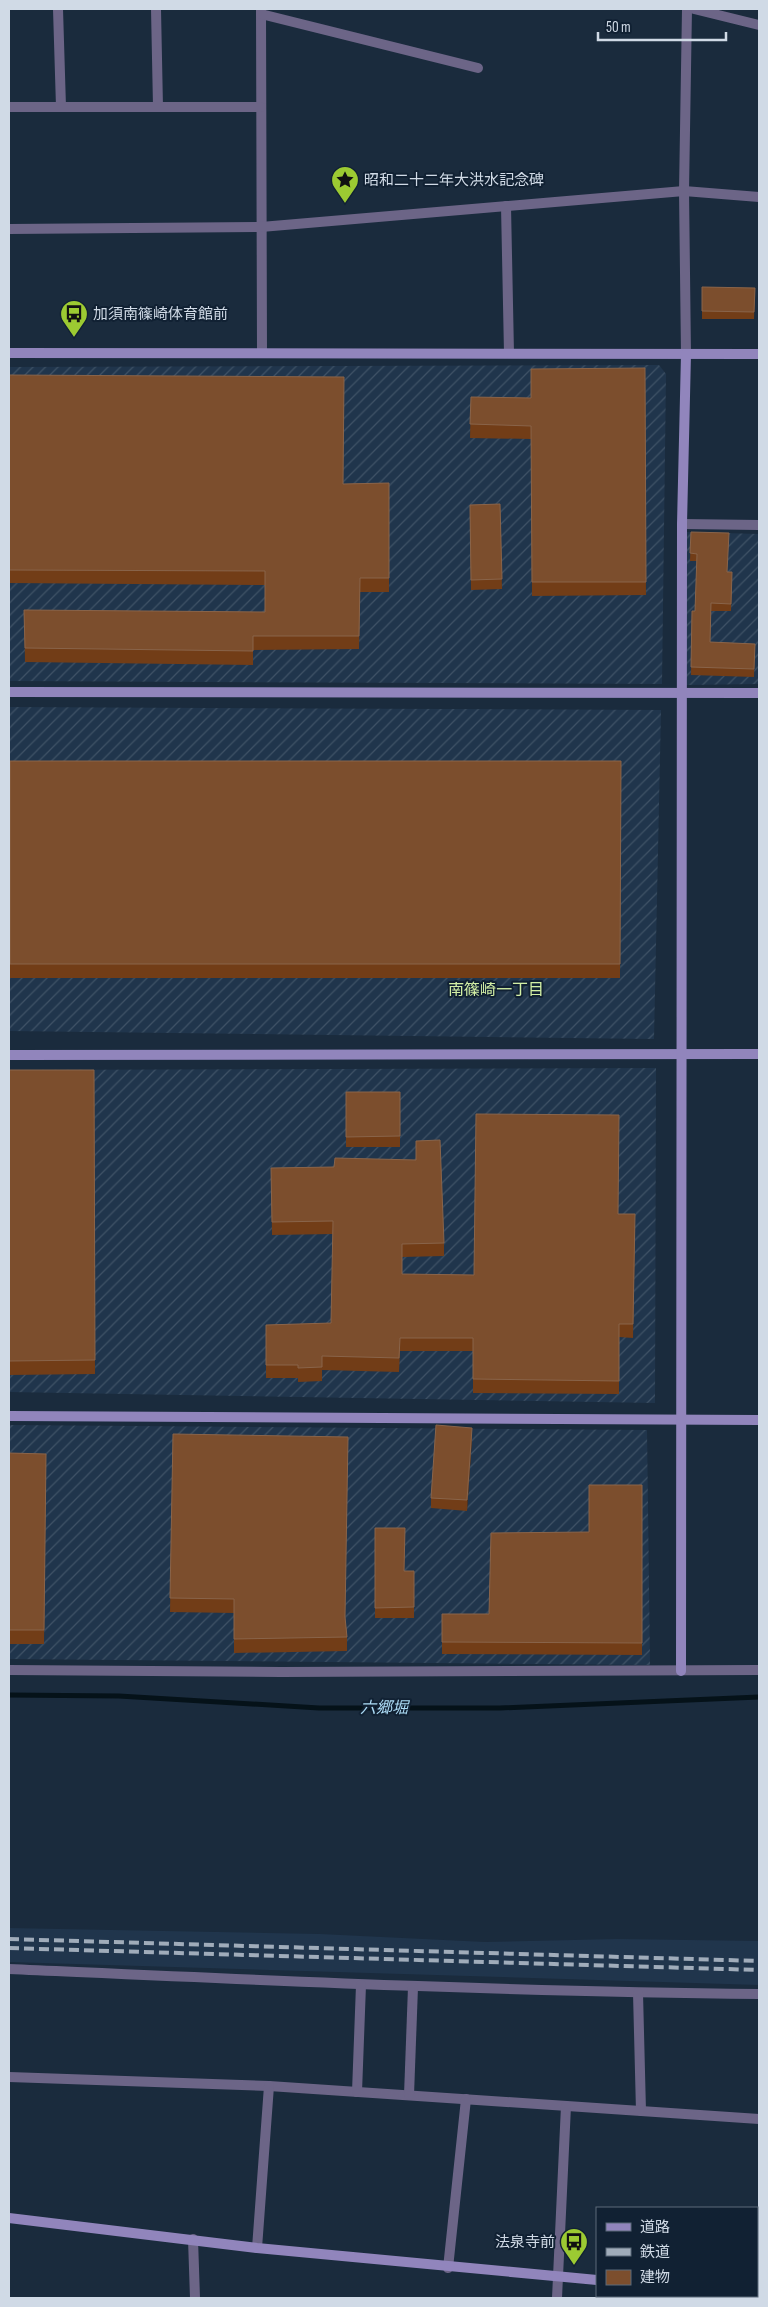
<svg xmlns="http://www.w3.org/2000/svg" width="768" height="2307" viewBox="0 0 768 2307" font-family="'Sofia Sans Condensed','Noto Sans JP',sans-serif">
<style>
.built{fill:#20354c}
.industrial{fill:url(#industrial-furrows)}
.lines{fill:none;stroke-linecap:round;stroke-linejoin:round}
.stream{stroke:#051219;stroke-width:5}
.street{stroke:#6c6587;stroke-width:10}
.secondary{stroke:#9185bc;stroke-width:10}
.rail{stroke:#a0acba;stroke-width:4;stroke-dasharray:10 5;stroke-linecap:butt}
.wall{fill:#723d17}
.shaded-wall{fill:#4b2f1d}
.building{fill:#7c4e2d;stroke:#89644a}
.labels{text-anchor:middle;dominant-baseline:central;stroke-width:4;stroke-linejoin:round;paint-order:stroke}
.poi-label{font-size:15px;fill:#d0dae6;stroke:#112133;text-anchor:start}
.neighbourhood-label{font-size:16px;fill:#d2efa5;stroke:#112133}
.water-label{font-size:16px;font-style:italic;fill:#abdaf4;stroke:#112133}
</style>
<defs>
<pattern id="industrial-furrows" width="10" height="10" patternUnits="userSpaceOnUse" patternTransform="scale(1.25)"><rect width="10" height="10" fill="#20354c"/><path d="M-1 1l2-2M0 10L10 0M9 11l2-2" fill="none" stroke="#3f5266"/></pattern>
</defs>
<rect width="100%" height="100%" fill="#1a2b3d"/>
<polygon class="built" points="9,1928 320,1934 485,1942 617,1939 759,1941 759,1985 9,1962"/>
<g class="industrial">
<polygon points="659,365 666,374 662,684 9,681 9,367"/>
<polygon points="686,532 759,534 759,684 684,685"/>
<polygon points="9,707 661,710 654,1039 9,1031"/>
<polygon points="656,1068 655,1403 9,1392 9,1070"/>
<polygon points="9,1425 647,1430 650,1665 9,1659"/>
</g>
<g class="lines">
<polyline class="stream" points="9,1695 119,1696 319,1708 500,1708 759,1697"/>
<g class="street">
<polyline points="58,9 61,107"/>
<polyline points="156,9 158,107"/>
<polyline points="261,9 262,353"/>
<polyline points="694,9 759,25"/>
<polyline points="261,14 478,68"/>
<polyline points="9,107 261,107"/>
<polyline points="506,206 509,353"/>
<polyline points="9,229 261,227 684,191 759,197"/>
<polyline points="686,354 684,191 687,9"/>
<polyline points="682,524 759,525"/>
<polyline points="9,1670 281,1672 759,1670"/>
<path d="M9 1969C259 1980 509 1992 759 1994"/>
<polyline points="638,1993 641,2111"/>
<polyline points="9,2077 269,2086 759,2119"/>
<polyline points="357,2092 361,1985"/>
<polyline points="409,2095 413,1987"/>
<polyline points="193,2239 195,2298"/>
<polyline points="257,2248 269,2086"/>
<polyline points="448,2268 466,2099"/>
<polyline points="557,2298 566,2106"/>
</g>
<g class="secondary">
<polyline points="9,353 759,354"/>
<polyline points="9,692 759,693"/>
<polyline points="9,1055 759,1054"/>
<polyline points="9,1416 759,1420"/>
<polyline points="681,1671 682,524 686,354"/>
<polyline points="9,2218 257,2248 597,2280"/>
<polyline points="757,2294 759,2294"/>
</g>
<g class="rail">
<polyline points="9,1939 759,1961"/>
<polyline points="9,1948 759,1970"/>
</g>
</g>
<g class="wall">
<polygon points="702,287 755,288 754,319 702,319"/>
<polygon points="645,368 646,595 532,596 531,439 470,438 471,397 531,398"/>
<polygon points="9,375 343,484 389,483 389,592 360,592 359,649 253,650 253,665 25,662 24,610 265,612 265,585 9,583"/>
<polygon points="500,504 502,589 471,590 470,505"/>
<polygon points="691,532 727,572 732,572 731,611 711,611 710,642 755,644 754,677 691,675 692,611 695,611 697,561 690,561"/>
<polygon points="10,761 621,761 620,978 10,978"/>
<polygon points="9,1070 94,1070 95,1374 9,1375"/>
<rect x="346" y="1092" width="54" height="55"/>
<polygon points="416,1141 444,1243 444,1256 402,1257 402,1274 474,1275 618,1214 635,1228 633,1338 619,1337 619,1394 473,1393 473,1351 400,1351 399,1372 322,1370 322,1381 298,1382 298,1378 266,1378 266,1325 331,1323 333,1234 272,1235 271,1168 334,1167 416,1160"/>
<polygon points="173,1434 345,1619 347,1637 347,1651 234,1653 234,1613 170,1612"/>
<polygon points="472,1438 467,1511 431,1508 431,1498"/>
<polygon points="9,1453 46,1454 44,1644 9,1644"/>
<polygon points="642,1485 642,1655 442,1654 442,1614 489,1614 589,1532"/>
<polygon points="375,1528 405,1538 404,1571 414,1571 414,1618 375,1618"/>
</g>
<polygon class="shaded-wall" points="472,1428 472,1438 467,1511 467,1500"/>
<g class="building">
<polygon points="702,287 755,288 754,312 702,311"/>
<polygon points="645,368 646,582 532,582 531,426 470,424 471,397 531,398 531,369"/>
<polygon points="9,375 344,377 343,484 389,483 389,578 360,578 359,636 253,636 253,651 25,648 24,610 265,612 265,571 9,570"/>
<polygon points="500,504 502,579 471,580 470,505"/>
<polygon points="691,532 729,533 727,572 732,572 731,604 711,603 710,642 755,644 754,669 691,667 692,611 695,611 697,554 690,553"/>
<polygon points="10,761 621,761 620,964 10,964"/>
<polygon points="9,1070 94,1070 95,1360 9,1361"/>
<polygon points="346,1092 400,1092 400,1136 346,1137"/>
<polygon points="476,1114 619,1115 618,1214 635,1214 633,1324 619,1324 619,1381 473,1379 473,1338 400,1338 399,1358 322,1356 322,1367 298,1368 298,1365 266,1365 266,1325 331,1323 333,1221 272,1222 271,1168 334,1167 335,1158 416,1160 416,1141 440,1140 444,1243 402,1244 402,1274 474,1275"/>
<polygon points="436,1425 472,1428 467,1500 431,1498"/>
<polygon points="173,1434 348,1437 345,1617 347,1637 234,1639 234,1599 170,1598"/>
<polygon points="9,1453 46,1454 44,1630 9,1630"/>
<polygon points="589,1485 642,1485 642,1643 442,1642 442,1614 489,1614 491,1533 589,1532"/>
<polygon points="375,1528 405,1528 404,1571 414,1571 414,1607 375,1608"/>
</g>
<defs>
<symbol id="sight-pin" viewBox="-11 -11 22 30"><path d="M0 17L-7.5 6A9.5 9.5 0 1 1 7.5 6Z" fill="#9cca32" stroke="#112133"/><path d="M0-6L1.8-2.2L6-1.7L2.9 1.2L3.7 5.4L0 3.3L-3.7 5.4L-2.9 1.2L-6-1.7L-1.8-2.2Z" fill="#111"/></symbol>
<symbol id="bus-pin" viewBox="-11 -11 22 30"><path d="M0 17L-7.5 6A9.5 9.5 0 1 1 7.5 6Z" fill="#9cca32" stroke="#112133"/><path d="M-5-6H5V4H4V6H2V4H-2V6H-4V4H-5ZM-3.5-4V0h7V-4ZM-3.5 1.2v1.5H-2V1.2ZM2 1.2v1.5H3.5V1.2Z" fill="#111"/></symbol>
</defs>
<g fill-rule="evenodd">
<use href="#sight-pin" x="329" y="164" width="32" height="43"/>
<use href="#bus-pin" x="58" y="298" width="32" height="43"/>
<use href="#bus-pin" x="558" y="2226" width="32" height="43"/>
</g>
<g class="labels">
<g class="poi-label">
<text x="364" y="180">昭和二十二年大洪水記念碑</text>
<text x="93" y="314">加須南篠崎体育館前</text>
<text x="555" y="2242" text-anchor="end">法泉寺前</text>
</g>
<g class="neighbourhood-label">
<text x="496" y="990">南篠崎一丁目</text>
</g>
<g class="water-label">
<text x="384" y="1708">六郷堀</text>
</g>
</g>
<rect width="768" height="2307" fill="none" stroke="#d0dae6" stroke-width="20"/>
<rect x="596" y="2207" width="162" height="90" fill="#112133" stroke="#5d6b7b"/>
<rect x="606" y="2223" width="25" height="8" fill="#9185bc" stroke="#5d6b7b"/>
<text x="640" y="2232" font-size="15" fill="#d0dae6">道路</text>
<rect x="606" y="2248" width="25" height="8" fill="#a0acba" stroke="#5d6b7b"/>
<text x="640" y="2257" font-size="15" fill="#d0dae6">鉄道</text>
<rect x="606" y="2270" width="25" height="15" fill="#7c4e2d" stroke="#5d6b7b"/>
<text x="640" y="2282" font-size="15" fill="#d0dae6">建物</text>
<path d="M598 32v8h128v-8" fill="none" stroke="#d0dae6" stroke-width="2.5"/>
<text x="606" y="32" font-size="15" fill="#d0dae6" stroke="#112133" stroke-width="4" paint-order="stroke">50 m</text>
</svg>
